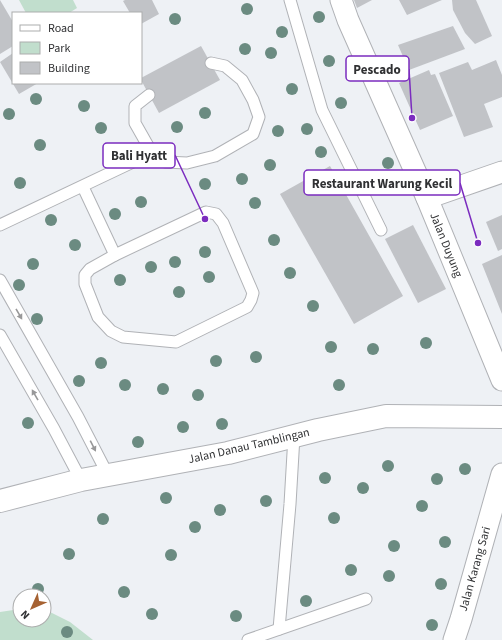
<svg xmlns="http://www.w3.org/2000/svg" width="502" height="640" viewBox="0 0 502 640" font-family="'Source Sans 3',sans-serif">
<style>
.green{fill:#c1decd}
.building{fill:#c1c3c7}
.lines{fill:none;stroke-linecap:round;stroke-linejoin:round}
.service-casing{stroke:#b0b2b6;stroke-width:13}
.minor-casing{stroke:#b0b2b6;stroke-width:23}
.tertiary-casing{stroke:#b0b2b6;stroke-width:24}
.service{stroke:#fff;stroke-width:11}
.minor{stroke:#fff;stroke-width:21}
.tertiary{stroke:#fff;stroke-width:22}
.tree{fill:#6b8b81}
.oneway{fill:#989899}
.labels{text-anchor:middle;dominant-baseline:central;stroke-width:3;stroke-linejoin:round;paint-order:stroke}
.street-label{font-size:12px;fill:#303133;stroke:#fff}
.leader{fill:none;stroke:#7b2cbf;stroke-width:1.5}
.callout-dot{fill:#7b2cbf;stroke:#fff;stroke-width:1.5}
.callout{fill:#fff;stroke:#7b2cbf;stroke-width:1.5}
.callout-label{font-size:13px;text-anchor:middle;font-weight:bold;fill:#303133}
</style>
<rect width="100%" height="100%" fill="#eef1f5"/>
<g class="green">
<polygon points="19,0 73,0 77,8 69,13 26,13"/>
<polygon points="20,609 20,620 44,620 44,609 70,622 93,640 0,640 0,612"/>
</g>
<g class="building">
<polygon points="0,0 13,22 13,46 0,54"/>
<polygon points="125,0 152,0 159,14 141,24 141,13 130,13 123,1"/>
<polygon points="354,0 372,0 357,8"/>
<polygon points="399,0 442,0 407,15"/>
<polygon points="452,0 476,0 492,36 475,44 465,33 453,10"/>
<polygon points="453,26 465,49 409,70 398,45"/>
<polygon points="201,46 220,80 159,113 141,80 141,78"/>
<polygon points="13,53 13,83 38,83 19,94 0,62"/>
<polygon points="496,60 502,75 502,97 484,104 493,127 464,137 439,73 468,62 472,70"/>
<polygon points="429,70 431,75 435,74 453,116 420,130 399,83"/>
<polygon points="330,166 403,296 354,324 280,194"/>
<polygon points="502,215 502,249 498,251 486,222"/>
<polygon points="413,225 446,289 418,303 385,239"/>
<polygon points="502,255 502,314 482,264"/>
</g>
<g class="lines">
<defs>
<g id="service">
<polyline points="290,0 322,110 381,230"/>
<polyline points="149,95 135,106 135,123 152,153"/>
<polyline points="83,187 115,255"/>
<polygon points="206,212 216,214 223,223 253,293 251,300 247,307 176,342 123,337 111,331 98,317 85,284 85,275 90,269 115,255"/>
<polyline points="0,225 152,153 165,162 187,163 215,156 253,134 259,117 253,100 242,80 225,66 211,63"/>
<polyline points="0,280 78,417 108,475"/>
<polyline points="0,335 54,429 81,480"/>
<polyline points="279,629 290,504 294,436"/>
<polyline points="248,640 366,599"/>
</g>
<g id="minor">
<polyline points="341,0 348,20 427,198 502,380"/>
<polyline points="427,198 502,172"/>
<polyline points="454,640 461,619 502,474"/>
</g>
<polyline id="tertiary" points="0,501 81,480 228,453 318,430 386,416 502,417"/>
</defs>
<use href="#service" class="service-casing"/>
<use href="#minor" class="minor-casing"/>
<use href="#tertiary" class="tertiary-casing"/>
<use href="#service" class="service"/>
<use href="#minor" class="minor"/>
<use href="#tertiary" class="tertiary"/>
</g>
<g class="tree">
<circle cx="247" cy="9" r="6"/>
<circle cx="319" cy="17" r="6"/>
<circle cx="175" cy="19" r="6"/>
<circle cx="282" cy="32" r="6"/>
<circle cx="245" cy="49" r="6"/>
<circle cx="271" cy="53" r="6"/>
<circle cx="329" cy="61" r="6"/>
<circle cx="292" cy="89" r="6"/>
<circle cx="36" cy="99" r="6"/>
<circle cx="341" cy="103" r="6"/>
<circle cx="84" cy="106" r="6"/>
<circle cx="205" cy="113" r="6"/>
<circle cx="9" cy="114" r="6"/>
<circle cx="177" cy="127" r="6"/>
<circle cx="101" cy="128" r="6"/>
<circle cx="307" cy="129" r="6"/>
<circle cx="278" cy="131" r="6"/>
<circle cx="40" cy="145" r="6"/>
<circle cx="321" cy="152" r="6"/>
<circle cx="388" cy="163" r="6"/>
<circle cx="270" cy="165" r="6"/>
<circle cx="242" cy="179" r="6"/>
<circle cx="20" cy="183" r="6"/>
<circle cx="205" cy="184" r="6"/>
<circle cx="141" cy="202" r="6"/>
<circle cx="255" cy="203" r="6"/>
<circle cx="115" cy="214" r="6"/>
<circle cx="51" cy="220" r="6"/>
<circle cx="274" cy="240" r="6"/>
<circle cx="75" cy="245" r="6"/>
<circle cx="205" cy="252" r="6"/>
<circle cx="175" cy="262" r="6"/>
<circle cx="33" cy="264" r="6"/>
<circle cx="151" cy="267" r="6"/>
<circle cx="290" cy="273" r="6"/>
<circle cx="209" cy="277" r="6"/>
<circle cx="120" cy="280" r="6"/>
<circle cx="19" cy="285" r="6"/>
<circle cx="179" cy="292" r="6"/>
<circle cx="313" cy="306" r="6"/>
<circle cx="37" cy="319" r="6"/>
<circle cx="426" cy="343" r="6"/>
<circle cx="331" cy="347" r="6"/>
<circle cx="373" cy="349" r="6"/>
<circle cx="256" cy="357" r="6"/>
<circle cx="216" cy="361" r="6"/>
<circle cx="101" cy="363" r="6"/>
<circle cx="79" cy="381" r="6"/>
<circle cx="125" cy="385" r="6"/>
<circle cx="339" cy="385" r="6"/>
<circle cx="163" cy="389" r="6"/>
<circle cx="198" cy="395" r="6"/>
<circle cx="28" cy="423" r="6"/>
<circle cx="222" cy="424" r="6"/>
<circle cx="183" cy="427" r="6"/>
<circle cx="138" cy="442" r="6"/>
<circle cx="388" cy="466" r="6"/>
<circle cx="465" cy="469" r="6"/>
<circle cx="325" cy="478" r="6"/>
<circle cx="437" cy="479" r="6"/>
<circle cx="363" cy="488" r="6"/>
<circle cx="166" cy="498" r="6"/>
<circle cx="266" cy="501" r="6"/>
<circle cx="422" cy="506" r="6"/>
<circle cx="220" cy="510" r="6"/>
<circle cx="334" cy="518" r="6"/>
<circle cx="103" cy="519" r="6"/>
<circle cx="195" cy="527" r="6"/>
<circle cx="445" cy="542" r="6"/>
<circle cx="394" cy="546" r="6"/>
<circle cx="69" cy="554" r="6"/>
<circle cx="171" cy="555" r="6"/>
<circle cx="351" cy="570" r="6"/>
<circle cx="389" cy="576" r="6"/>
<circle cx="441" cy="584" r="6"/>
<circle cx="38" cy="589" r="6"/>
<circle cx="124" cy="592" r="6"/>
<circle cx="306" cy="601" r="6"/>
<circle cx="152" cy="614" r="6"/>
<circle cx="236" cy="616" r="6"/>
<circle cx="432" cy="625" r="6"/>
<circle cx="67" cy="632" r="6"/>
</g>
<defs><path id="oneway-solid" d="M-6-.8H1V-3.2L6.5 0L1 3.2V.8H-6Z"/></defs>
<g class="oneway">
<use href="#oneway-solid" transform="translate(19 314) rotate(60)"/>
<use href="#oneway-solid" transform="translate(35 395) rotate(-120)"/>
<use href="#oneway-solid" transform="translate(93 446) rotate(63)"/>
</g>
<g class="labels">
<g class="street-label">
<text transform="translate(446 245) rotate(68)">Jalan Duyung</text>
<text transform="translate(249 446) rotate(-13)">Jalan Danau Tamblingan</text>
<text transform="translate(475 569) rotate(-74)">Jalan Karang Sari</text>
</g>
</g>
<path class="leader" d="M412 118L409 69M205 219L175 155M478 243L460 183"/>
<g class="callout-dot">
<circle cx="412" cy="118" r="4"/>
<circle cx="205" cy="219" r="4"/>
<circle cx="478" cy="243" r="4"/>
</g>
<g class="callout">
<rect x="346" y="56" width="63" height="25" rx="4"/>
<rect x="103" y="143" width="72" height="25" rx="4"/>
<rect x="304" y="170" width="156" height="25" rx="4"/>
</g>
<g class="callout-label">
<text x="377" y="74">Pescado</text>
<text x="139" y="160">Bali Hyatt</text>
<text x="382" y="188">Restaurant Warung Kecil</text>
</g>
<rect x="12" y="12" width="130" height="72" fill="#ffffff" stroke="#acadad"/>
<rect x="20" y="25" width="20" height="6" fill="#ffffff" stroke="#acadad"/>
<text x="48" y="32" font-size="12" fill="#303133">Road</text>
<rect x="20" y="42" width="20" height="12" fill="#c1decd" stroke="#acadad"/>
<text x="48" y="52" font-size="12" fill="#303133">Park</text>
<rect x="20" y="62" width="20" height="12" fill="#c1c3c7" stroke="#acadad"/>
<text x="48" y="72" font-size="12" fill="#303133">Building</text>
<g transform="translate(32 608) rotate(225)"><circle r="19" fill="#ffffff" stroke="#acadad"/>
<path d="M0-3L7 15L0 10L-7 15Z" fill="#a66232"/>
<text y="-6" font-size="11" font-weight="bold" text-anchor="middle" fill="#303133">N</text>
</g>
</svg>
